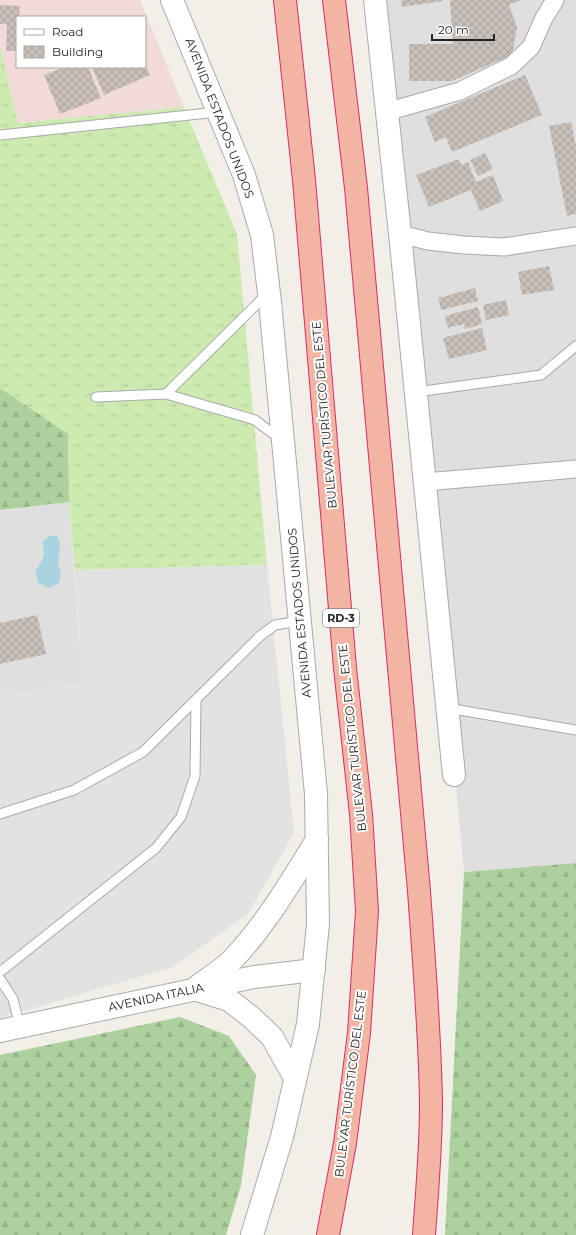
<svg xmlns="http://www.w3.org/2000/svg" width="576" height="1235" viewBox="0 0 576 1235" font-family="Montserrat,sans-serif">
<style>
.residential{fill:#e0dfdf}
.commercial{fill:#f2dad9;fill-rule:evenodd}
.grass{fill:url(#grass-tufts)}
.forest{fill:url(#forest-firs)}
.parking{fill:#e2e2e2}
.water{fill:#aad3df}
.building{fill:url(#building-cross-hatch)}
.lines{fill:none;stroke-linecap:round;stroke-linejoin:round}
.service-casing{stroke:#a9a9a9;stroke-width:11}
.minor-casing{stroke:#a9a9a9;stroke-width:19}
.tertiary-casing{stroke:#a9a9a9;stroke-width:24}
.trunk-casing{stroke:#dc2a67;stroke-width:24}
.service{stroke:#fff;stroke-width:9}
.minor{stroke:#fff;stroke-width:17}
.tertiary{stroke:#fff;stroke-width:22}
.trunk{stroke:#f2b4a3;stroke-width:22}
.labels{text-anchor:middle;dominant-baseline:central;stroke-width:4;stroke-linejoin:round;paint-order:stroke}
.shield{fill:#fff;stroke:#646464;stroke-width:1}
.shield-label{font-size:11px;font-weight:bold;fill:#222}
.street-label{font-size:12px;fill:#222;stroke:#fff}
</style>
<defs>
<pattern id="grass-tufts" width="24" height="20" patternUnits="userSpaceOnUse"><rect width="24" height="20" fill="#cdebb0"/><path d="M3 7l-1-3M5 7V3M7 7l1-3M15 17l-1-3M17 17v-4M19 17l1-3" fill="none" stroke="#b0c997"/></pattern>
<pattern id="forest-firs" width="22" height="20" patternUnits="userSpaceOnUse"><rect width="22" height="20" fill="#add19e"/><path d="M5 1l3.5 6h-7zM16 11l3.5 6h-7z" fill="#95b388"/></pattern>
<pattern id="building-cross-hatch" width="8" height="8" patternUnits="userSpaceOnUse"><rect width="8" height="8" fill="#c7bfb8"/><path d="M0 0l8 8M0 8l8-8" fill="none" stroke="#aba49e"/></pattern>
</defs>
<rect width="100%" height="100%" fill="#f2efe9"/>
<g class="residential">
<polygon points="382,0 576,0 576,863 464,872"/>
<polygon points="69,502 83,683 0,697 0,510"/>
</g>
<path class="commercial" d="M0 0H140L184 107 18 123 0 45ZM17 17H145V67H17Z"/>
<polygon class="grass" points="0,45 18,123 184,107 237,234 267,565 75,570 69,502 68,434 0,388"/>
<g class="forest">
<polygon points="0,388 68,434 69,502 0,510"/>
<polygon points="576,863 576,1235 445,1235 464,872"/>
<polygon points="180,1017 229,1036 256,1075 241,1185 226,1235 0,1235 0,1055"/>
</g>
<polygon class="parking" points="267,565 294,833 248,914 173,967 0,1018 0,697 83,683 75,570"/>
<path class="water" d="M49 536H57L60 543 58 564 61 572 59 583 49 588 38 583 35 571C44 559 46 556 42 542Z"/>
<g class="building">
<polygon points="401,0 442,0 443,1 402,7"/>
<polygon points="450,0 521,0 509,5 517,27 512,55 452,81 409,81 409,44 453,44"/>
<polygon points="0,5 20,6 19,17 17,17 17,51 6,51 7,24 0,24"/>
<polygon points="65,67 88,67 101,98 60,114 44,75"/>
<polygon points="92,67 146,67 150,75 104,95"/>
<polygon points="525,75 542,115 452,152 446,137 435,142 425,117"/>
<polygon points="571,122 576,147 576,214 567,216 549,126"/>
<polygon points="485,153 493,169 478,176 470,160"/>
<polygon points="459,159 461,165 468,162 476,182 493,175 503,201 480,211 471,190 429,207 416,175"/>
<polygon points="549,266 554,290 522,295 518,272"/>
<polygon points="475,288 478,301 441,310 438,298"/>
<polygon points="506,300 509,315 486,320 483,305"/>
<polygon points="478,307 482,324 465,329 464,324 448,328 445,316"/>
<polygon points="482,328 487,350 449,359 443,338"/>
<polygon points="37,615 46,654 0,664 0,623"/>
</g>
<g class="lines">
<defs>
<g id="service">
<polyline points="0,135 218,112"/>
<polyline points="416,392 541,375 576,346"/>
<polyline points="166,394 255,420 280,439"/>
<polyline points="96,397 166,394 268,293"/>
<polyline points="447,708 576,730"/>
<polyline points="0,814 74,790 143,752 260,636 275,625 300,621"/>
<polyline points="0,972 156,848 181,817 195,776 196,701"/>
<polyline points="0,979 13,999 20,1027"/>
</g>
<g id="minor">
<polyline points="386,112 460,91 511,66 531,47 544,18 555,0"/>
<polyline points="400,234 428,241 464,245 504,247 576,236"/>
<polyline points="425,482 576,469"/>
</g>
<g id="tertiary">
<polyline points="172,0 244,175 262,235 270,302 316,794 318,924 308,1024 282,1137 252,1235"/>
<polyline points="375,0 400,234 454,775"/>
<path d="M198 986C210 977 224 969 234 958 267 923 291 881 317 840"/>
<polyline points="197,990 229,1000 251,1017 272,1037 295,1078"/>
<polyline points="0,1031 254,977 314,970"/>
</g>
<g id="trunk">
<polyline points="285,0 304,180 345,668 361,814 367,911 359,1033 345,1143 328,1235"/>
<path d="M334 0 356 188 419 891C424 962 430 1033 431 1104 431 1148 427 1192 424 1235"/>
</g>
</defs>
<use href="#service" class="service-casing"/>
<use href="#minor" class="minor-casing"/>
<use href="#tertiary" class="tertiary-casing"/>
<use href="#trunk" class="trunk-casing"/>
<use href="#service" class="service"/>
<use href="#minor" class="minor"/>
<use href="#tertiary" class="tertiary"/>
<use href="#trunk" class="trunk"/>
</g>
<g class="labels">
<rect class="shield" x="323" y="609" width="36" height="18" rx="3"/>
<g class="shield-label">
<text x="341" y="618">RD-3</text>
</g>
<g class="street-label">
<text transform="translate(220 118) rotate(69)">AVENIDA ESTADOS UNIDOS</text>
<text transform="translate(324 415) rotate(-95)">BULEVAR TURÍSTICO DEL ESTE</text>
<text transform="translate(299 613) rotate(-95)">AVENIDA ESTADOS UNIDOS</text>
<text transform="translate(352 738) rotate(-96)">BULEVAR TURÍSTICO DEL ESTE</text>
<text transform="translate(156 997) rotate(-12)">AVENIDA ITALIA</text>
<text transform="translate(350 1084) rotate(-83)">BULEVAR TURÍSTICO DEL ESTE</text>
</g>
</g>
<rect x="16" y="16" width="130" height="52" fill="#ffffff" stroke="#a7a7a7"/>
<rect x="24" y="29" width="20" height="6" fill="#ffffff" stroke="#a7a7a7"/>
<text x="52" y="36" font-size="12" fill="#222222">Road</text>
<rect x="24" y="46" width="20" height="12" fill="url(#building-cross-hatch)" stroke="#a7a7a7"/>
<text x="52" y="56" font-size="12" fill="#222222">Building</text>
<path d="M432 34v6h62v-6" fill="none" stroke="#222222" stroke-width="2"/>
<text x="438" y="34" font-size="12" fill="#222222" stroke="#ffffff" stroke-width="3" paint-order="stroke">20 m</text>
</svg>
